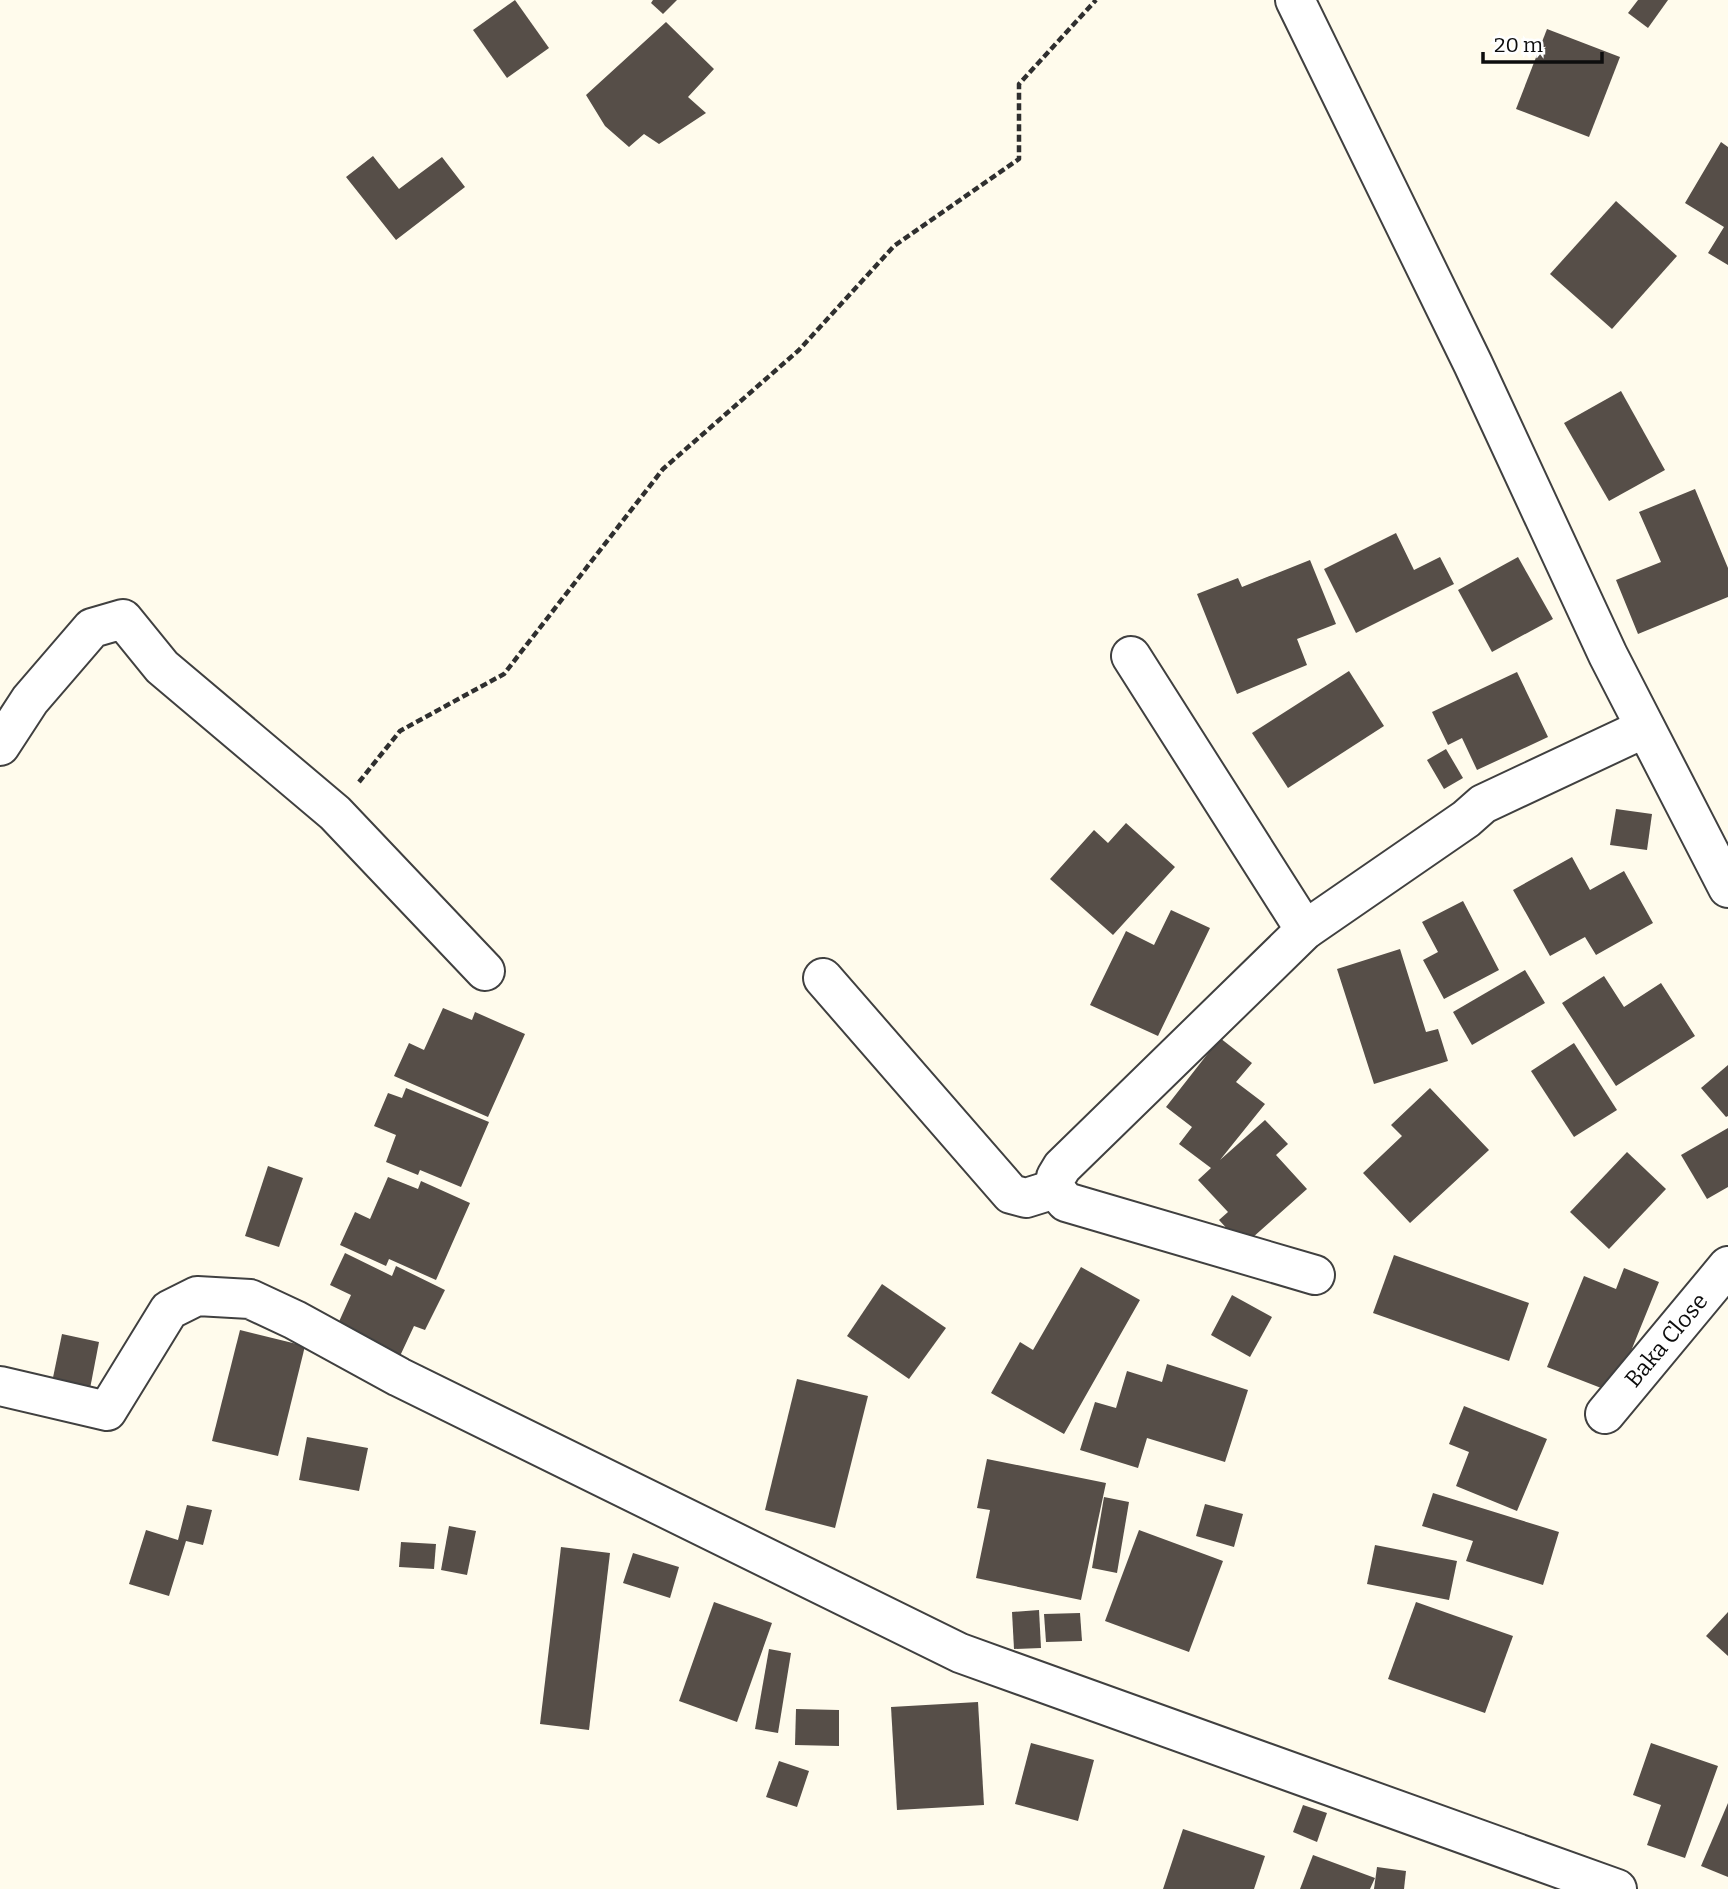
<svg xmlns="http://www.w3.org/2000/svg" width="1728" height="1889" viewBox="0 0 1728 1889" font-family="Bitter,serif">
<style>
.building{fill:#564e48}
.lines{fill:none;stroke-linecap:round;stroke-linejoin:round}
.minor-casing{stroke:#404040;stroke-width:42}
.path{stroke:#2f2f2f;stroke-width:4.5;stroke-dasharray:7 3.5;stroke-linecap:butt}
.minor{stroke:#fff;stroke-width:38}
.labels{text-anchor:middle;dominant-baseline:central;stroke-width:7;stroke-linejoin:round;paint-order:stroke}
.street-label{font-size:23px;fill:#0d0d0d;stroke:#fff}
</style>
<rect width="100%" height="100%" fill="#fffbec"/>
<g class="building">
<polygon points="515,0 549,48 507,78 473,30"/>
<polygon points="653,0 677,0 663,14 651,3"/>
<polygon points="1638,0 1668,0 1648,28 1628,13"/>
<polygon points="666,22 714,69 688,97 706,113 659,144 644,134 629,147 605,126 586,95"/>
<polygon points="1547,29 1620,57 1589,137 1516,109"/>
<polygon points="1721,142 1728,147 1728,265 1708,253 1724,227 1685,203"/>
<polygon points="373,156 399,189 442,157 465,187 396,240 346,177"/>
<polygon points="1616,201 1677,256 1612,329 1550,274"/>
<polygon points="1621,391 1665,470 1609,501 1564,423"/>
<polygon points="1695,489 1728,568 1728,597 1638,634 1616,580 1661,562 1639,512"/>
<polygon points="1396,533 1414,570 1440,557 1454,584 1356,633 1324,569"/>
<polygon points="1518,557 1553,619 1492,652 1458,590"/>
<polygon points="1310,560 1336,624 1297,639 1307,665 1237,694 1197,594 1238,578 1242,587"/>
<polygon points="1349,671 1384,726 1288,788 1252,733"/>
<polygon points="1517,672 1548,737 1477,770 1462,738 1448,745 1432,712"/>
<polygon points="1446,749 1463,778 1444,789 1427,760"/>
<polygon points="1616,809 1652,814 1647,850 1610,845"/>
<polygon points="1126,823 1175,867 1113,935 1050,879 1094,830 1108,843"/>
<polygon points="1572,857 1590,890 1624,871 1653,923 1596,955 1585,937 1550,956 1513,890"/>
<polygon points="1463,901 1499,970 1444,999 1423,960 1438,952 1422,922"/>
<polygon points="1171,910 1210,928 1158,1036 1090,1005 1126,931 1154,945"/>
<polygon points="1400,949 1426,1032 1438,1029 1448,1061 1374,1084 1337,969"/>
<polygon points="1525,970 1545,1003 1472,1045 1453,1012"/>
<polygon points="1604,976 1624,1007 1661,983 1695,1036 1616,1086 1562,1003"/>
<polygon points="443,1008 472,1020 475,1012 525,1034 488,1117 394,1076 409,1043 424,1050"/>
<polygon points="1220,1038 1252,1063 1236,1082 1265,1104 1220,1160 1265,1120 1288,1144 1276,1155 1307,1189 1243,1246 1219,1220 1228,1212 1198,1180 1211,1168 1179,1144 1192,1127 1166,1107"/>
<polygon points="1574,1043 1617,1110 1574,1137 1531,1071"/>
<polygon points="1728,1065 1728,1116 1726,1117 1701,1088"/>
<polygon points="406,1088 489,1122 461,1187 420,1170 418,1175 386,1162 396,1135 374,1126 388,1093 402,1098"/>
<polygon points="1430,1088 1489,1150 1410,1223 1363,1173 1402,1136 1391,1125"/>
<polygon points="1728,1128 1728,1187 1707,1199 1681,1155"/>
<polygon points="1627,1152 1666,1189 1609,1249 1570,1212"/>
<polygon points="268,1166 303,1178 279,1247 245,1236"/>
<polygon points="388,1177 418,1189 421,1181 470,1203 436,1280 389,1259 386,1266 340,1245 355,1212 370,1219"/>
<polygon points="345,1253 392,1276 396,1266 445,1290 425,1330 414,1326 400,1356 337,1326 351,1295 330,1285"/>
<polygon points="1394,1255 1529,1303 1509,1361 1373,1313"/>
<polygon points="1081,1267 1140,1300 1064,1434 991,1393 1020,1342 1033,1350"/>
<polygon points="1624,1268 1659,1282 1614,1393 1547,1367 1584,1276 1616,1289"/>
<polygon points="882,1284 946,1328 909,1379 847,1336"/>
<polygon points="1232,1295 1272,1317 1250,1357 1211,1335"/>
<polygon points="240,1330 305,1346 278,1456 212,1441"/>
<polygon points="62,1334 99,1342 88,1399 50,1392"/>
<polygon points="1167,1364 1248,1390 1225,1462 1147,1438 1138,1468 1080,1450 1095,1402 1116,1408 1127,1371 1162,1382"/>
<polygon points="797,1379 868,1396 835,1528 765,1510"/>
<polygon points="1464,1406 1547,1439 1517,1511 1456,1486 1469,1452 1449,1444"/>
<polygon points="307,1437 368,1448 359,1491 299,1480"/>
<polygon points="987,1459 1106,1483 1081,1600 976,1578 990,1510 977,1508"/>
<polygon points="1433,1493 1559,1532 1543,1585 1466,1561 1473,1541 1422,1526"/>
<polygon points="1104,1497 1129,1502 1117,1573 1092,1568"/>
<polygon points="1205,1504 1243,1514 1234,1547 1196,1536"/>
<polygon points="187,1505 212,1510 203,1545 186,1541 169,1596 129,1584 146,1530 178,1540"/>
<polygon points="449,1526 476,1531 467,1575 441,1570"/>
<polygon points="1139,1530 1223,1561 1189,1652 1105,1621"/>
<polygon points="401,1542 436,1544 434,1569 399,1567"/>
<polygon points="1375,1545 1457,1561 1449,1600 1367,1584"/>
<polygon points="561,1547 610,1553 589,1730 540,1724"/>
<polygon points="633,1553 679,1567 670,1598 623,1583"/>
<polygon points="714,1602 772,1623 737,1722 679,1701"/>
<polygon points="1416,1602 1513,1636 1485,1713 1388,1679"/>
<polygon points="1039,1610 1041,1648 1014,1649 1012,1612"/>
<polygon points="1728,1612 1728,1656 1706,1636"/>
<polygon points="1080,1613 1082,1641 1046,1642 1044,1614"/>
<polygon points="769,1649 791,1653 778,1733 755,1729"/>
<polygon points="978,1702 984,1805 897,1810 891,1707"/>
<polygon points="796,1709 839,1710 839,1746 795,1745"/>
<polygon points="1031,1743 1094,1760 1078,1821 1015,1804"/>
<polygon points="1651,1743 1718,1766 1685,1858 1647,1845 1661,1805 1633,1795"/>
<polygon points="779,1761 809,1771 797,1807 766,1797"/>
<polygon points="1728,1803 1728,1877 1701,1866"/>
<polygon points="1303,1805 1327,1813 1317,1842 1293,1832"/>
<polygon points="1183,1829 1265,1856 1254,1889 1163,1889"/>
<polygon points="1313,1855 1375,1878 1370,1889 1300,1889"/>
<polygon points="1377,1867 1406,1871 1404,1889 1374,1889"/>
</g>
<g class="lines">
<defs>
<g id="minor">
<polyline points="1295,0 1473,364 1608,655 1728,888"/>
<polyline points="1131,656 1305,930"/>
<polyline points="0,746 30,700 92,628 123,619 162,667 335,813 485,971"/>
<polyline points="823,978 1011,1194 1026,1198 1055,1189"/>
<polyline points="1315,1275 1066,1202 1055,1189 1056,1177 1062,1167 1305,930 1466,819 1483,804 1645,728"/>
<polyline points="0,1386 107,1411 169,1310 197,1296 250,1299 295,1320 399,1377 960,1653 1617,1889"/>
<polyline points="1605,1414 1728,1266"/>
</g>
</defs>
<use href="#minor" class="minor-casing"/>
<polyline class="path" points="359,782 400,731 504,674 663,469 799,350 894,246 1019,159 1019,84 1096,0"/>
<use href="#minor" class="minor"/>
</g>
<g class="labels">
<g class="street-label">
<text transform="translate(1666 1340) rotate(-50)">Baka Close</text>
</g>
</g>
<path d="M1483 52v10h119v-10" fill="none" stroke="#0d0d0d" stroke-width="3.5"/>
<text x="1494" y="52" font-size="21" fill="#0d0d0d" stroke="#ffffff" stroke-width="5" paint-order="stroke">20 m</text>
</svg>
